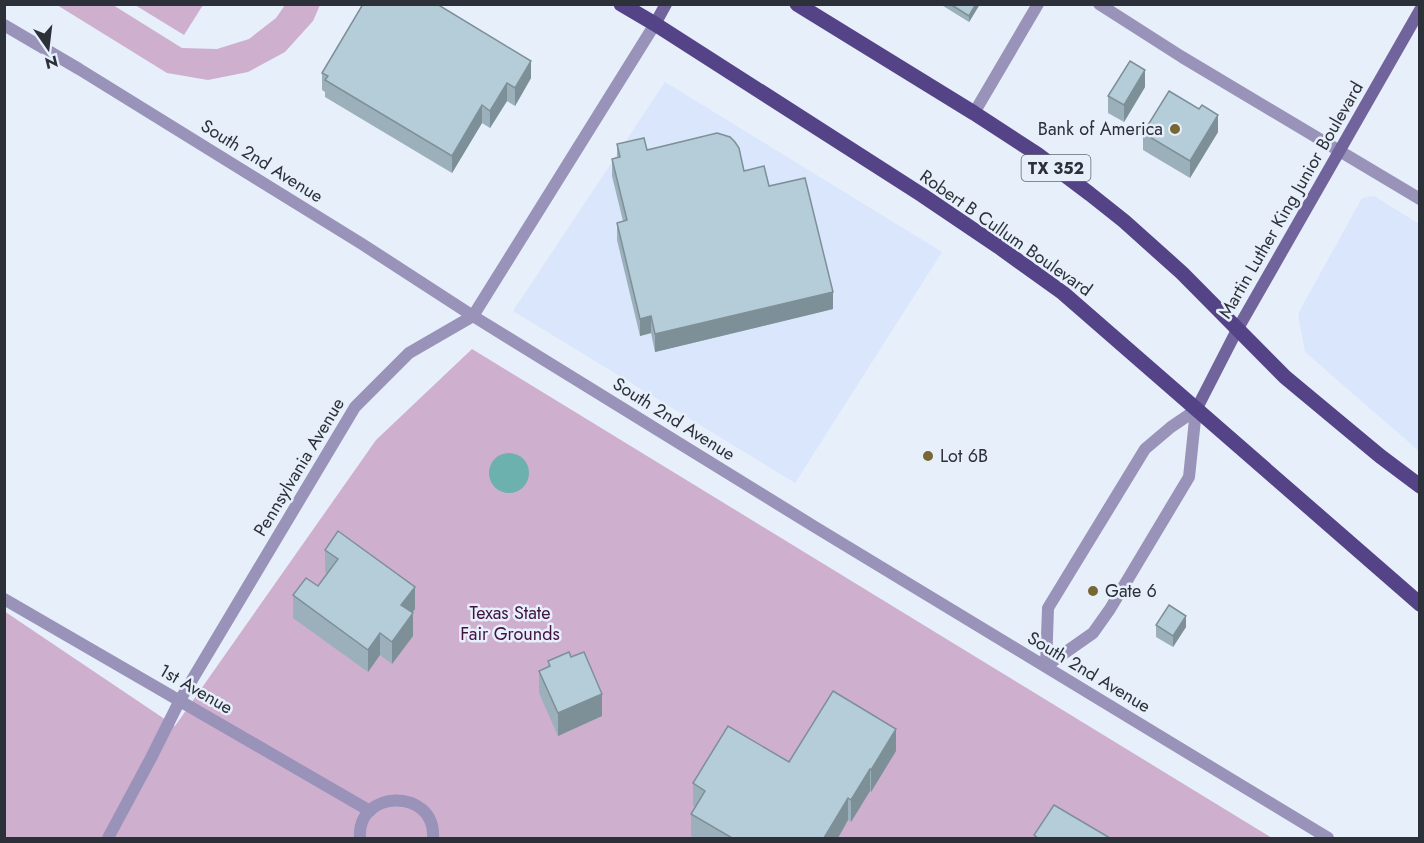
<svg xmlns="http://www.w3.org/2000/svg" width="1424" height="843" font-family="Jost,sans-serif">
  <rect width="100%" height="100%" fill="#e7effb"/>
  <g fill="#d9e6fc">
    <path d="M 665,82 L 942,252 L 795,483 L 513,311 Z"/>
    <path d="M 1374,196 L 1419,224 L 1419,451 L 1305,352 L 1298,314 L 1362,198 Z"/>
  </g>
  <g fill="#cfafce">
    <path d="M 57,5 L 113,5 L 182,48 L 217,49 L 249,39 L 276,18 L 285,5 L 320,5 L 313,21 L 285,52 L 248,72 L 208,80 L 167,73 Z"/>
    <path d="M 135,5 L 203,4 L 203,5 L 184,35 Z"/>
    <path d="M 472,349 L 1272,838 L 5,838 L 4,611 L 175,726 L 376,440 Z"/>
  </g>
  <circle fill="#6cb1ae" cx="509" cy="473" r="20"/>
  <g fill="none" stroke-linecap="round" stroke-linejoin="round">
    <g stroke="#9992b9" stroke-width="12">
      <path d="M 1099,4 L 1182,57 L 1420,199"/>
      <path d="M 4,25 L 79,69 L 362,244 L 473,316 L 815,527 L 1328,838"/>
      <path d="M 974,113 L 1038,4"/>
      <path d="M 4,599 L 370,811"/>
      <path d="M 1046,666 L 1048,608 L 1145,449 L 1171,427 L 1196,410"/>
      <path d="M 1046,666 L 1093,633 L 1110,609 L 1189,477 L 1196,410"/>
      <path d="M 108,838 L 151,758 L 180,700 L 355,407 L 409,353 L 473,316 L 655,24"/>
      <path d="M 360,838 C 356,789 436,787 433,838"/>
    </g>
    <g stroke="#71649d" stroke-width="12">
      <path d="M 655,24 L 666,4"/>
      <path d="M 1196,410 L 1237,330 L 1420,10"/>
    </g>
    <g stroke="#554388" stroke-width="15">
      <path d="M 621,4 L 655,24 L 922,195 L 999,247 L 1063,293 L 1420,604"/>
      <path d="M 797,4 L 974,113 L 1037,154 L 1090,194 L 1124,221 L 1182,273 L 1285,377 L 1380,456 L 1420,486"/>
    </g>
  </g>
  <g fill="#9bb0ba">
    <path d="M 940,4 L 980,4 L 969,22 Z"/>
    <path d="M 322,73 L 531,78 L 515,106 L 507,101 L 490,128 L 482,123 L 452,173 L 325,97 L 325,92 L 322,90 Z"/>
    <path d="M 1145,87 L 1124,122 L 1108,113 L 1108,96 Z"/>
    <path d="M 1218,132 L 1190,178 L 1143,150 L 1143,133 Z"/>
    <path d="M 617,144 L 744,171 L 769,186 L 833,309 L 655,352 L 651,333 L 640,336 L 617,240 L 617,223 L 623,221 L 612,176 L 612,159 L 617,157 Z"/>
    <path d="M 325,550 L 415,609 L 412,613 L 413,636 L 392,664 L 380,655 L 368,672 L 293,618 L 293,595 L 318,586 L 327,573 L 325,572 Z"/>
    <path d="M 1156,625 L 1186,627 L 1173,647 L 1156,637 Z"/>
    <path d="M 548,661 L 602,716 L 558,736 L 539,693 L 539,671 L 548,667 Z"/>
    <path d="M 896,751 L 871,792 L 870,791 L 851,822 L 848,820 L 838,838 L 694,838 L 691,836 L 691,814 L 695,807 L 693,805 L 693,783 L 789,762 Z"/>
  </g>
  <g fill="#7e9097">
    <path d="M 976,4 L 980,4 L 969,22 L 969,16 Z"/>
    <path d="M 531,61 L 531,78 L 515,106 L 515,88 Z"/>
    <path d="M 1145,70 L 1145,87 L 1124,122 L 1124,105 Z"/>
    <path d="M 507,83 L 507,101 L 490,128 L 490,111 Z"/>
    <path d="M 482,105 L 482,123 L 452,173 L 452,156 Z"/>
    <path d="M 1218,115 L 1218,132 L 1190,178 L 1190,161 Z"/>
    <path d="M 833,292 L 833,309 L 655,352 L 655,334 Z"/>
    <path d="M 651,316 L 651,333 L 640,336 L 640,319 Z"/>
    <path d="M 415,587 L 415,609 L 401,627 L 401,605 Z"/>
    <path d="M 413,613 L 413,636 L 392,664 L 392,642 Z"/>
    <path d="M 1186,616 L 1186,627 L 1173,647 L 1173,636 Z"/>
    <path d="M 380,633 L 380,655 L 368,672 L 368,650 Z"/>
    <path d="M 602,694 L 602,716 L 558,736 L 558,713 Z"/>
    <path d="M 896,729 L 896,751 L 871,792 L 871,770 Z"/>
    <path d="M 870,769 L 870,791 L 851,822 L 851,800 Z"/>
    <path d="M 848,798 L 848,820 L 838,838 L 824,838 Z"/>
  </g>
  <g fill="#b4cdd8" stroke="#7e9097" stroke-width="1.5">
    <path d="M 363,4 L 437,4 L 531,61 L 515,88 L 507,83 L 490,111 L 482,105 L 452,156 L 325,80 L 328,76 L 322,73 Z"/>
    <path d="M 950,4 L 976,4 L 969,16 Z"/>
    <path d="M 1130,61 L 1145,70 L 1124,105 L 1108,96 Z"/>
    <path d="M 1169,91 L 1199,109 L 1202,105 L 1218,115 L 1190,161 L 1143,133 Z"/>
    <path d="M 717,133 L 730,137 L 735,142 L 739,148 L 744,171 L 764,166 L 769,186 L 805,178 L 833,292 L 655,334 L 651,316 L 640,319 L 617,223 L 627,220 L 612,159 L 620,157 L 617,144 L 644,138 L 647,150 Z"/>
    <path d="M 338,531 L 415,587 L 401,605 L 413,613 L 392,642 L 380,633 L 368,650 L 293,595 L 306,578 L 318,586 L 338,559 L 325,550 Z"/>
    <path d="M 1169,605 L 1186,616 L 1173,636 L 1156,625 Z"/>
    <path d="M 569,652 L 571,657 L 584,652 L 602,694 L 558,713 L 539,671 L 550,666 L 548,661 Z"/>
    <path d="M 833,691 L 896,729 L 871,770 L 870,769 L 851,800 L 848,798 L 824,838 L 732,838 L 691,814 L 705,791 L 693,783 L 728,726 L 789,762 Z"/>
    <path d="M 1054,805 L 1110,838 L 1038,838 L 1034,835 Z"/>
  </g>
  <g fill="#786735" stroke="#e7effb" stroke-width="2">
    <circle cx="1175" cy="129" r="6"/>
    <circle cx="928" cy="456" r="6"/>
    <circle cx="1093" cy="591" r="6"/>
  </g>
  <g text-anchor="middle" stroke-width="5" stroke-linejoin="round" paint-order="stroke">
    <rect fill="#e7effb" stroke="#646a73" stroke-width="1.5" x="1021.5" y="155" width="69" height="26" rx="4.5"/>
    <g font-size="16" font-weight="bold" fill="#2c3139">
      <text x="1056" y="174">TX 352</text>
    </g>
    <g font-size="18" fill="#2c3139" stroke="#e7effb" text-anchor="start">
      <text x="1163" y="135" text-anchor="end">Bank of America</text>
      <text x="940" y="462">Lot 6B</text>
      <text x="1105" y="597">Gate 6</text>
    </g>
    <g font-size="18" fill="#2c3139" stroke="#e7effb">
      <text transform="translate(262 161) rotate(32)" y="6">South 2nd Avenue</text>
      <text transform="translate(1291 200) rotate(-60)" y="6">Martin Luther King Junior Boulevard</text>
      <text transform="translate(1006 233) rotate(35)" y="6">Robert B Cullum Boulevard</text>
      <text transform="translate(674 419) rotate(32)" y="6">South 2nd Avenue</text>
      <text transform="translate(299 467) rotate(-59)" y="6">Pennsylvania Avenue</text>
      <text transform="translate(1089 672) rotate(31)" y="6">South 2nd Avenue</text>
      <text transform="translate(196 689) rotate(30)" y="6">1st Avenue</text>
    </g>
    <g font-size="18" fill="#421243" stroke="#e7effb">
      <text x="510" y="619">Texas State<tspan x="510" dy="21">Fair Grounds</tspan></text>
    </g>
  </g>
  <rect width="1424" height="843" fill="none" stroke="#2c3139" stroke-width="12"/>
  <g transform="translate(48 48) rotate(166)" stroke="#e7effb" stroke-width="4.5" paint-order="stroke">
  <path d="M0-4.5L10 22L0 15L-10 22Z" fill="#2c3139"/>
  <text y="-9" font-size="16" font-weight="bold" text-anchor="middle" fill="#2c3139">N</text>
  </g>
</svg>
